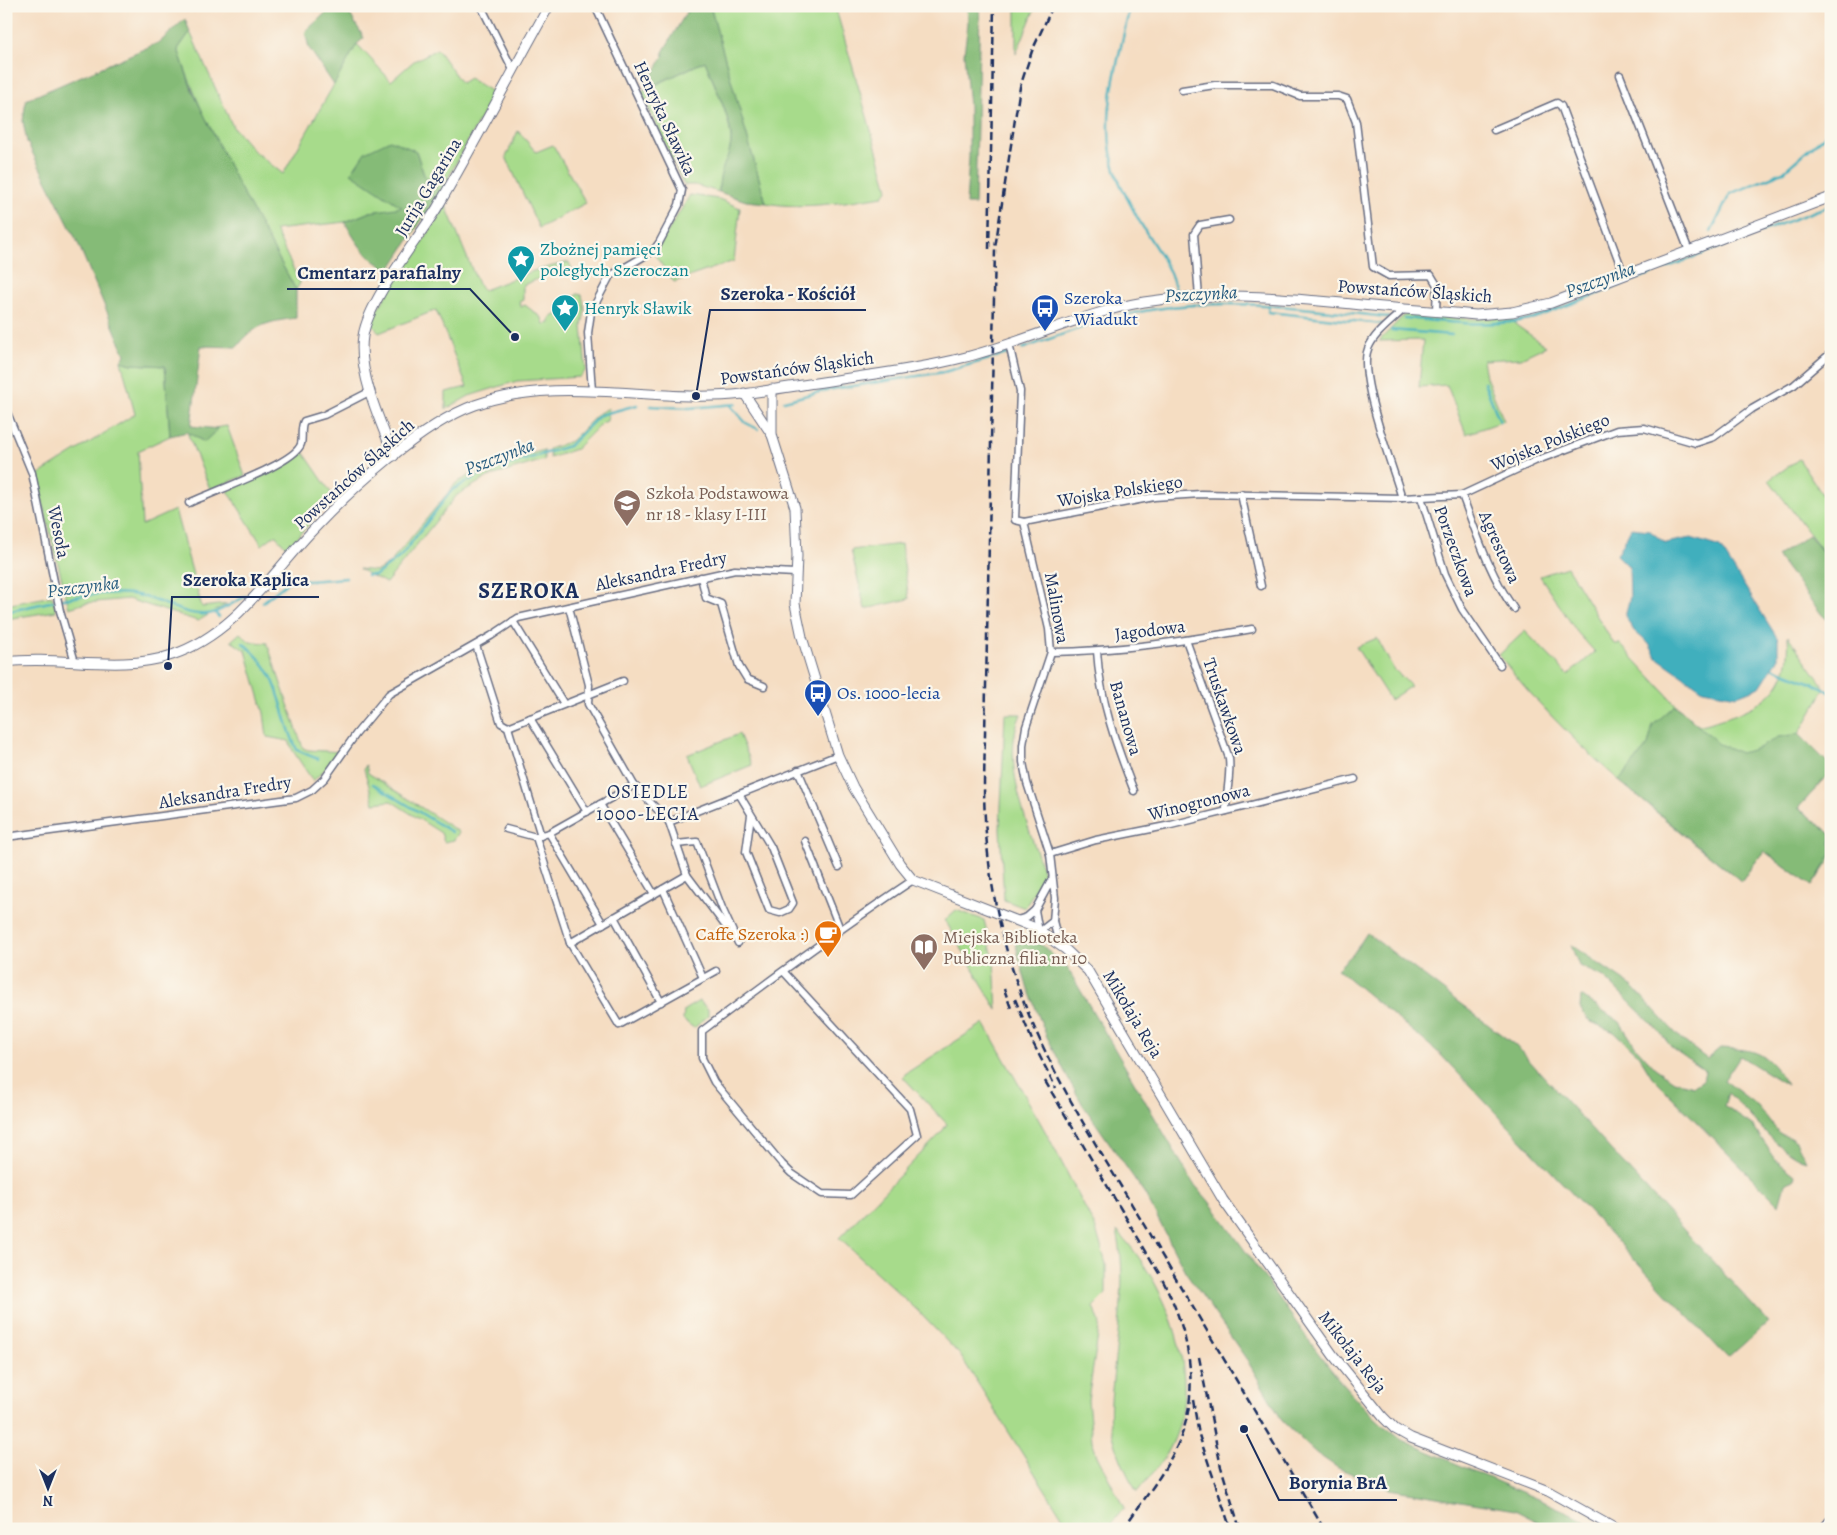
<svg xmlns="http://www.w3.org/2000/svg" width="1837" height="1535" font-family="Alegreya,serif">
  <rect width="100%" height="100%" fill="#fbf7ec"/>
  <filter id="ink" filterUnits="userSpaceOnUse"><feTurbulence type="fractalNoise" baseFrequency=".02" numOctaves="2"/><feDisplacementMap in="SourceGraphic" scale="10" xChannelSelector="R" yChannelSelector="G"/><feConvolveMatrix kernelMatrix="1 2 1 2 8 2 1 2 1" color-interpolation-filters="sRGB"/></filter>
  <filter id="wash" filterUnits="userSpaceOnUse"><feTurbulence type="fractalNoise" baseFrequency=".0096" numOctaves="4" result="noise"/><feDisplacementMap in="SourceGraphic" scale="20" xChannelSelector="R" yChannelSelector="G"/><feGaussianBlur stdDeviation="1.12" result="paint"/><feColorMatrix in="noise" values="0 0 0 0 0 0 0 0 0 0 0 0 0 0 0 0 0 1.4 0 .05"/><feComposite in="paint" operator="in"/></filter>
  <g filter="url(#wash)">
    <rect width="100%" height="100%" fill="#f5ddc2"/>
    <g fill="#a7db8b" stroke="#618574">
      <path d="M 710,6 L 835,6 L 888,189 L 883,196 C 845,202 805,210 766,203 Z"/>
      <path d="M 1016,6 L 1036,6 L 1016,54 Z"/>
      <path d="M 190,32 L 233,127 L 253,150 L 283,174 L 357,44 L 391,81 L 414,61 L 437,49 L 461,83 L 469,78 L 494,93 L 441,191 L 424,175 L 416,151 L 402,208 L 370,212 L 345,222 L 275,230 L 300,283 L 296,290 C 253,211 206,133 178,49 Z"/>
      <path d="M 705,61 C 713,83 732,120 731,143 C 729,160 718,174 719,192 L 695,185 L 684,185 L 641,92 Z"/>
      <path d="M 518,131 L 536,152 L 553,145 L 586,203 L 539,228 L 506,157 Z"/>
      <path d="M 690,195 L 719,199 L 740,208 L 734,261 L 674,282 L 654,254 Z"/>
      <path d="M 446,206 L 478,284 L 484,290 L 533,271 L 569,262 L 574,274 L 558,271 L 523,285 L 523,300 L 519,302 L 521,307 L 525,305 L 542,318 L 544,325 L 550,323 L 550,318 L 564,311 L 577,294 L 582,295 L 585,310 L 582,326 L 586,370 L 580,377 L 517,381 L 469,396 L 446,409 L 446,392 L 467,387 L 436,310 L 379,333 L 372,324 L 377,310 Z"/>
      <path d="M 1405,314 L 1474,319 L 1512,317 L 1516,325 L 1546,346 L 1521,358 L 1483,360 L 1486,377 L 1504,421 L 1466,434 L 1447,385 L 1419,387 L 1423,340 L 1379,341 Z"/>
      <path d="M 121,361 L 132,364 L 165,366 L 170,436 L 138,451 L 142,525 L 175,510 L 202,607 L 227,604 L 198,621 L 128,599 L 86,603 L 69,608 L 36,476 L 135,414 Z"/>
      <path d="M 609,408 L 607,421 L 602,423 L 576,449 L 550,458 L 549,449 L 571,441 L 599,413 Z"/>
      <path d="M 227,426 L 245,476 L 210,489 L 187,432 L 204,442 L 217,429 L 214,428 Z"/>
      <path d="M 544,450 L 544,460 L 488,477 L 457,495 L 386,583 L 359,569 L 377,571 L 390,563 L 456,483 L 484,468 Z"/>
      <path d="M 304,453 L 334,497 L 287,548 L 275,535 L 262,545 L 228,491 Z"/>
      <path d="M 1799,459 L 1831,508 L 1831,562 L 1769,480 Z"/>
      <path d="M 901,544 L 909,599 L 865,609 L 851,550 Z"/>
      <path d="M 1567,567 L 1614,644 L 1620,644 L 1695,725 C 1705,726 1716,720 1725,718 C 1768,704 1792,685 1788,636 L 1825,688 L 1799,734 L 1827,763 L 1831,772 L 1798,808 L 1831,834 L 1831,858 L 1812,886 L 1764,851 L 1741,881 C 1657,813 1565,742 1499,655 L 1525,631 L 1568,675 L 1595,652 L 1577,632 L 1540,576 Z"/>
      <path d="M 52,596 L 56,611 L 6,619 L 6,605 Z"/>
      <path d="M 240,633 L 250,642 L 267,643 L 303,748 L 308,750 L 342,752 L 313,781 L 293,751 L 289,741 L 267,737 L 264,713 L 246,651 L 231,641 Z"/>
      <path d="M 1377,638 L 1393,668 L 1411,686 L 1390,700 L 1356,647 Z"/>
      <path d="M 1005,714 L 1021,714 C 999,763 1029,825 1044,874 L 1025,908 L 1004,900 L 1000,829 Z"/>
      <path d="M 739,734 L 752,765 L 700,786 L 687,755 Z"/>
      <path d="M 366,765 L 368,773 L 459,832 L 454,840 L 444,842 L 441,833 L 391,801 L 374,803 L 364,769 Z"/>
      <path d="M 956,910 L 984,920 L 994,961 L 997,1010 L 945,920 Z"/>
      <path d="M 699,1001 L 708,1009 L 708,1016 L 694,1028 L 683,1020 L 684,1010 Z"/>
      <path d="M 984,1023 L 1049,1138 L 1096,1229 L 1106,1264 L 1106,1294 L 1093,1307 L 1100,1322 L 1088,1400 L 1092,1441 L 1097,1456 L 1124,1508 L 1107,1529 L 1070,1529 L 960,1355 L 917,1310 L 839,1238 L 941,1133 L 947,1124 L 903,1077 L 905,1074 Z"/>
      <path d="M 1117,1231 C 1167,1283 1207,1381 1169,1450 C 1161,1465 1147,1479 1137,1492 C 1125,1472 1115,1449 1111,1425 C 1109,1406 1113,1386 1114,1368 C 1119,1322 1127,1276 1117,1231 Z"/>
    </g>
    <g fill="#85bb77" stroke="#50756a">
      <path d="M 330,6 L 345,6 L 364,38 L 357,44 L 334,85 L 309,48 L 305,32 L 331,8 Z"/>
      <path d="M 690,6 L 710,6 L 766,203 L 746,201 L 719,192 C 718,169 729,160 731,143 C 733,121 713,82 705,61 L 644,90 L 664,55 L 663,52 Z"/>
      <path d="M 967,6 L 980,6 L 975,204 L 966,204 L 969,158 L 969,106 L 964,54 L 968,23 Z"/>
      <path d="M 185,19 L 190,32 L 178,49 L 192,90 L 239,186 L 296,290 L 296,318 C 268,322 255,324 237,347 L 201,346 L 191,426 L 218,429 L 204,442 L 187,432 L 170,436 L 165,366 L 132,364 L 121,361 L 125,355 L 122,347 L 77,241 L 27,142 L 23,121 L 26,100 L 160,42 Z"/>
      <path d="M 390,140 L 416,151 L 424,175 L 441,191 L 390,269 C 368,262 355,241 345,222 L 370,212 L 402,207 L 351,173 L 365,152 Z"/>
      <path d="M 1809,535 L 1831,562 L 1831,623 L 1822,615 L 1777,556 Z"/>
      <path d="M 1675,705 L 1719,744 L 1741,753 L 1761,747 L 1778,737 L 1799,734 L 1831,766 L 1831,772 L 1798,808 L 1831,834 L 1831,854 L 1812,886 L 1764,851 L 1741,881 L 1619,781 L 1648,745 L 1653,725 Z"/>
      <path d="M 1012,931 L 1042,945 L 1068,969 L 1193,1183 L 1208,1200 C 1234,1235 1259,1270 1284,1305 C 1318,1354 1353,1404 1402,1440 L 1572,1514 L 1598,1529 L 1552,1529 L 1515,1510 L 1389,1489 L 1338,1468 L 1316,1453 L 1283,1422 L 1247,1360 L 1185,1271 L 1145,1194 L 1083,1105 L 1070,1082 L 1046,1035 L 1026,983 Z"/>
      <path d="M 1367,933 L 1515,1045 L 1768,1322 L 1728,1358 L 1439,1053 L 1337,969 L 1353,954 Z"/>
      <path d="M 1571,945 L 1633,987 L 1681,1039 L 1707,1059 L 1720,1048 C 1758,1050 1766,1051 1787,1085 L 1740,1056 L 1724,1080 L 1758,1106 L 1779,1133 L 1796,1141 L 1806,1161 C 1781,1155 1748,1112 1728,1093 L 1724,1106 L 1752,1125 L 1777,1161 L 1795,1175 L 1794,1180 L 1785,1184 L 1779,1205 L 1652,1077 L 1638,1054 L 1614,1032 L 1589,1021 L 1580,1008 L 1581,996 L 1620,1022 L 1636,1047 L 1655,1068 L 1674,1081 L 1694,1086 L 1703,1080 L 1705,1071 L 1672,1048 L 1659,1031 L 1604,977 L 1579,966 Z"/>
    </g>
    <path fill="#40afbd" stroke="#2e6f8e" d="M 1631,528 L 1649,530 L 1665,543 L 1691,538 L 1720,547 L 1778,639 L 1778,659 L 1760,687 L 1737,696 L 1703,690 L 1656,657 L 1649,644 L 1634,631 L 1625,616 L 1630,597 L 1629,567 L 1617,555 Z"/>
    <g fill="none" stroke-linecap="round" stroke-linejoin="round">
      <g stroke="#40afbd" stroke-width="2.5">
        <path d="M 1130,6 C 1119,61 1097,120 1117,176 C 1121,188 1129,201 1135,213 C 1148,239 1170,263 1176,291"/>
        <path d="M 1711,232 L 1730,194 L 1783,172 L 1831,130"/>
        <path d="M 1269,305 L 1268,312 L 1382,324"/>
        <path d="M 1405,318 C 1448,322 1491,328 1534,318 L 1831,205"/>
        <path d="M 1391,330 L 1452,335"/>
        <path d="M 1022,349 C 1066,333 1110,316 1156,309 C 1233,297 1312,309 1388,317"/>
        <path d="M 1484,382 L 1500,422"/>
        <path d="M 784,401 L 827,390 L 944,372 L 1007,354"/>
        <path d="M 730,405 L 746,423 L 758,429"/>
        <path d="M 650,406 L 690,408 L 736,404"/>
        <path d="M 367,575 L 376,575 L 401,556 L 452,490 L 485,472 L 569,446 L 600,415 L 637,405"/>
        <path d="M 263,602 L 292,579 L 308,581 L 346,578"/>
        <path d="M 6,612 C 46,603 90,590 131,594 C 158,596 189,622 216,612 C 226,608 236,601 246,596"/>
        <path d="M 215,613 L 219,617"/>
        <path d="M 243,643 C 284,676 277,707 297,750 L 318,759"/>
        <path d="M 1774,668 L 1822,687 L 1831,693"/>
        <path d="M 373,784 L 452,832"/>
      </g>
    </g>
  </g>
  <g filter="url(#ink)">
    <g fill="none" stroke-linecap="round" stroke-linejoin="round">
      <g stroke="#676c81" stroke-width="9">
        <g id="minor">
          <path d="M 481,6 L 513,70"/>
          <path d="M 1620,75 L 1689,251"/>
          <path d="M 1182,90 L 1215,85 L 1273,85 L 1300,96 L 1338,96 L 1347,99 L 1356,122 L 1373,267 L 1389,276 L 1431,275 L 1437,285 L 1436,311"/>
          <path d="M 1494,130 L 1557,103 L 1561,106 L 1624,275"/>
          <path d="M 1199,297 L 1194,234 L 1200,225 L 1229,220"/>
          <path d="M 1009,344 L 1020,391 L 1015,520 L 1024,522 L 1049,629 L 1051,652 L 1026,727 L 1023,745 L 1023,762 L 1027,783 L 1050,854 L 1055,898 L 1053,921 L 1039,932 L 1035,910 L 1052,879"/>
          <path d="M 592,391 L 588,333 L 591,312 L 610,276 L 653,251 L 659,243 L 679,205 L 682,190 L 595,6"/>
          <path d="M 6,410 L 32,473 L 60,611 L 75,662"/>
          <path d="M 1241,494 L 1261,586"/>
          <path d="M 1462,495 C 1477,535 1490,575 1514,609"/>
          <path d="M 1421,497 L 1445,574 L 1462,609 L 1500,665"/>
          <path d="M 1402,498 C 1393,467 1357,375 1368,349 C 1374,333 1392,321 1404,309"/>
          <path d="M 189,503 C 209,493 295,464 301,444 C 303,437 300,429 304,421 L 324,415 L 371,391"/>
          <path d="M 1024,522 L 1154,497 L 1201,494 L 1402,498 L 1462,495 L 1535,461 L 1617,430 L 1644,428 L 1696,443 L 1714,437 L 1752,409 L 1794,385 L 1831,353"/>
          <path d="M 701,577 L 706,598 L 721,604 L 739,666 L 747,679 L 764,686"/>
          <path d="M 569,607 L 589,685 L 588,704 L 634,785"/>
          <path d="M 513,621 L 564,704"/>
          <path d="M 1186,640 L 1229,758 C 1231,776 1226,793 1226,811"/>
          <path d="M 476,645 L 501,723 L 508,727 L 541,836"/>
          <path d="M 1097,651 C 1100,701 1116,745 1134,791"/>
          <path d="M 1051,652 C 1119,651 1185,641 1252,629"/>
          <path d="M 530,718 L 587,812"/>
          <path d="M 508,727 L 623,681"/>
          <path d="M 798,770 L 839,867"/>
          <path d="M 739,794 L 771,847 L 793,903 L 789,909 L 780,913 L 769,910 L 746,852 L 751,815"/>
          <path d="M 600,804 L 654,894"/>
          <path d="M 506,829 L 536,837 L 549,833 L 634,785 L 669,822 L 838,755"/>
          <path d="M 549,833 L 603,924"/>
          <path d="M 6,837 L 296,798 L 312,790 L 325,778 L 356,734 L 389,694 L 491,636 L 518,618 L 735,570 L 795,573"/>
          <path d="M 536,837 L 570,943 L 687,875 L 669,822"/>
          <path d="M 805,841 L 840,929"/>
          <path d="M 676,844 L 697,842 L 722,908 L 738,943"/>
          <path d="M 1050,854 L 1096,840 L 1171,825 L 1355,779"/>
          <path d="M 687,875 L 730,932"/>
          <path d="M 663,889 L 703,978"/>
          <path d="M 614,917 L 661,1002"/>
          <path d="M 1017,920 L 1027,917 L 1035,910"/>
          <path d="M 1053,921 L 1057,936 L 1063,946"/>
          <path d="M 570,943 L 619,1025 L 716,971"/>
          <path d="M 783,971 L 910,1109 L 917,1135 L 851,1195 L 822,1194 L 791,1173 L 782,1164 L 714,1082 L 702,1058 L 702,1031 C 771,979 841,928 913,880"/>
          <path d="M 1822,1529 L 1831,1518"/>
        </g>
      </g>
      <g stroke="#676c81" stroke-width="11">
        <g id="tertiary">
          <path d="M 772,389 L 772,435"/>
          <path d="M 744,393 L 772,435 L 795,508 L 797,556 L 795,604 L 802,637 L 838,755 L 853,787 L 900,864 L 913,880 L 1033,927 L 1065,949 L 1088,971 L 1223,1200 L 1333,1355 L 1383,1417 L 1395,1429 L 1411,1438 L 1548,1491 L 1616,1529"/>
          <path d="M 394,456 C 381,424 357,371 363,336 C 369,299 416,242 437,208 C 476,142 511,73 549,6"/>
          <path d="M 6,662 C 61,655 119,673 172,655 C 235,634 269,576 313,530 C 351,489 422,424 475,405 C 561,374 654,404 743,394 C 772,390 800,385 829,381 C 874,374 919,369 962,358 C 1024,343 1081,313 1144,302 C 1210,291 1276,297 1342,303 C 1387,308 1431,311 1476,315 L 1512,312 L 1551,303 L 1831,197"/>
        </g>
      </g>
      <use href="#minor" stroke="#fff" stroke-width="6"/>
      <use href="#tertiary" stroke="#fff" stroke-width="9"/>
      <g stroke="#1b2f5e" stroke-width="2.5" stroke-dasharray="8 4" stroke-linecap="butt">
        <path d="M 1053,6 L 1032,51 L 1020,87 L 995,248 L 984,783 C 984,871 1002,958 1039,1038 C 1072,1111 1118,1179 1158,1249 C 1214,1342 1269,1435 1324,1529"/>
        <path d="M 989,249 L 994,6"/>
        <path d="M 1004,989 L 1012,1011"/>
        <path d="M 1015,999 L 1034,1045 L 1056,1088"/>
        <path d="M 1045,1081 L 1160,1275"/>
        <path d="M 1199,1357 L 1221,1467 L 1240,1529"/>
        <path d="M 1193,1400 L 1199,1435 L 1230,1527"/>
        <path d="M 1123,1529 C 1141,1503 1162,1477 1176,1448 C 1203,1393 1189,1330 1162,1279"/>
      </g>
    </g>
  </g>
  <defs>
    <g id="sight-pin" transform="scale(1.4375)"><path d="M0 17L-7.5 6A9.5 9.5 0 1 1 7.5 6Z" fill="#0f9aa8" stroke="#fbf7ec"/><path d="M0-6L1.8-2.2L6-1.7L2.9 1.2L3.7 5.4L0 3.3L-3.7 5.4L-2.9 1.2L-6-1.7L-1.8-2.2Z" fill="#fff"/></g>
    <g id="bus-pin" transform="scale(1.4375)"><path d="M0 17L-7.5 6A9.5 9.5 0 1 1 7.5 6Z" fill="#1a4fb4" stroke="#fbf7ec"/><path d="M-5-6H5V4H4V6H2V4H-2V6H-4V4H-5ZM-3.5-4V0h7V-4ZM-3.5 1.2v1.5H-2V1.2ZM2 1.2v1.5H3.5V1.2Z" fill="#fff"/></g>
    <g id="school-pin" transform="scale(1.4375)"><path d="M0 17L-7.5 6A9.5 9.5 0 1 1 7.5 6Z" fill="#8d6e63" stroke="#fbf7ec"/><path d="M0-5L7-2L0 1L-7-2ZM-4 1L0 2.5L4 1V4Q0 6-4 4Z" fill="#fff"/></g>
    <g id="cafe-pin" transform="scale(1.4375)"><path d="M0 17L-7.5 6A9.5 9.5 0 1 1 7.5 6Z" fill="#e8710a" stroke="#fbf7ec"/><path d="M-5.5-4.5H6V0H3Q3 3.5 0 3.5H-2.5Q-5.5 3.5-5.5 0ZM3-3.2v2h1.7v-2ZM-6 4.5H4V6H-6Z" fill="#fff"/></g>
    <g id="library-pin" transform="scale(1.4375)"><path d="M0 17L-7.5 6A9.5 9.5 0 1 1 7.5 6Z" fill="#8d6e63" stroke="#fbf7ec"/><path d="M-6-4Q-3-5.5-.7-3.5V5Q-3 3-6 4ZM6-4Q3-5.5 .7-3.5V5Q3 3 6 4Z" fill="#fff"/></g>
  </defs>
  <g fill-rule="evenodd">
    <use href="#sight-pin" x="521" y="259"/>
    <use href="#sight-pin" x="565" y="308"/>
    <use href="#bus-pin" x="1045" y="308"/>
    <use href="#school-pin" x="627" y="503"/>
    <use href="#bus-pin" x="818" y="693"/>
    <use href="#cafe-pin" x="828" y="934"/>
    <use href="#library-pin" x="924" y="947"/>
  </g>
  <g text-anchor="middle" stroke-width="4.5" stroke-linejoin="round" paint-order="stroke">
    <g font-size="18" fill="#1b2f5e" stroke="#fbf7ec">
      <text transform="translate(665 118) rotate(65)" y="6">Henryka Sławika</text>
      <text transform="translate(428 187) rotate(-59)" y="6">Jurija Gagarina</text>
      <text transform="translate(1415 291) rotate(4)" y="6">Powstańców Śląskich</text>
      <text transform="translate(797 368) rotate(-8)" y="6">Powstańców Śląskich</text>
      <text transform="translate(1550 442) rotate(-22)" y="6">Wojska Polskiego</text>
      <text transform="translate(354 474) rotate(-42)" y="6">Powstańców Śląskich</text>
      <text transform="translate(1120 491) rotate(-9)" y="6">Wojska Polskiego</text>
      <text transform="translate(59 532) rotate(79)" y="6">Wesoła</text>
      <text transform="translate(1500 547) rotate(66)" y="6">Agrestowa</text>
      <text transform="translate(1456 551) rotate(70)" y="6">Porzeczkowa</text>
      <text transform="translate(661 571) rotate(-12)" y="6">Aleksandra Fredry</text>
      <text transform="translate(1057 608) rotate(80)" y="6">Malinowa</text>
      <text transform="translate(1150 630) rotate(-7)" y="6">Jagodowa</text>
      <text transform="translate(1225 706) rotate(71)" y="6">Truskawkowa</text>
      <text transform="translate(1126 718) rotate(74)" y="6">Bananowa</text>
      <text transform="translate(225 792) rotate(-9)" y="6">Aleksandra Fredry</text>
      <text transform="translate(1199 802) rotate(-14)" y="6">Winogronowa</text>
      <text transform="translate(1133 1014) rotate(59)" y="6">Mikołaja Reja</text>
      <text transform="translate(1353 1352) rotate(52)" y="6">Mikołaja Reja</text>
    </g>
    <g font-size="18" fill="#0d838f" stroke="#fbf7ec" text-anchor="start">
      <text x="540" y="255">Zbożnej pamięci<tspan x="540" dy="21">poległych Szeroczan</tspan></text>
      <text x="584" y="314">Henryk Sławik</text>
    </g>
    <g font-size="18" fill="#164399" stroke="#fbf7ec" text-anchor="start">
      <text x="1064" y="304">Szeroka<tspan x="1064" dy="21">- Wiadukt</tspan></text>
      <text x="837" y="699">Os. 1000-lecia</text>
    </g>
    <g font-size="18" fill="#785e54" stroke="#fbf7ec" text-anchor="start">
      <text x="646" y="499">Szkoła Podstawowa<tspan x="646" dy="21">nr 18 - klasy I-III</tspan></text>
      <text x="943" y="943">Miejska Biblioteka<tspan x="943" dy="21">Publiczna filia nr 10</tspan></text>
    </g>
    <g font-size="18" fill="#c56008" stroke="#fbf7ec" text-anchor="end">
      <text x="809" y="940">Caffe Szeroka :)</text>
    </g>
    <g font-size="19" font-style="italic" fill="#285c7f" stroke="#fbf7ec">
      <text transform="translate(1600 279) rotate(-20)" y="7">Pszczynka</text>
      <text transform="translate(1201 293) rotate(-3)" y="7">Pszczynka</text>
      <text transform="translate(499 456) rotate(-21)" y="7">Pszczynka</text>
      <text transform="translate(83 586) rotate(-7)" y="7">Pszczynka</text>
    </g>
    <g font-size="19" letter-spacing="1" fill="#1b2f5e" stroke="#fbf7ec">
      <text x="648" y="798">OSIEDLE<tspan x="648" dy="22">1000-LECIA</tspan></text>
    </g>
    <g font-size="22" font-weight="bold" letter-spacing="1" fill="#1b2f5e" stroke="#fbf7ec">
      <text x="529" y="598">SZEROKA</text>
    </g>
  </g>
  <path fill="none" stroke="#1b2f5e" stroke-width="2" d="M515 337L470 289H287M696 396L710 310H866M168 666L172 597H319M1244 1429L1279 1500H1397"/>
  <g fill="#1b2f5e" stroke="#fbf7ec" stroke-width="2">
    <circle cx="515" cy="337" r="5"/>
    <circle cx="696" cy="396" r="5"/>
    <circle cx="168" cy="666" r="5"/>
    <circle cx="1244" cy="1429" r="5"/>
  </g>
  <g font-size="19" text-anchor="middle" font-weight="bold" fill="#1b2f5e" stroke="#fbf7ec" stroke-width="4.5" stroke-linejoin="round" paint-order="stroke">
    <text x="379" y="279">Cmentarz parafialny</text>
    <text x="788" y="300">Szeroka - Kościół</text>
    <text x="246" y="586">Szeroka Kaplica</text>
    <text x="1338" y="1489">Borynia BrA</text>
  </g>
  <rect width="1837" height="1535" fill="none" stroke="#fbf7ec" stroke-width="25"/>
  <g transform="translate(48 1488) rotate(180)" stroke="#fbf7ec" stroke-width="4" paint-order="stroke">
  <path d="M0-4L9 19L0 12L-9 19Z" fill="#1b2f5e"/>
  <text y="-8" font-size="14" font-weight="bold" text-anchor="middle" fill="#1b2f5e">N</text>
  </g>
</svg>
